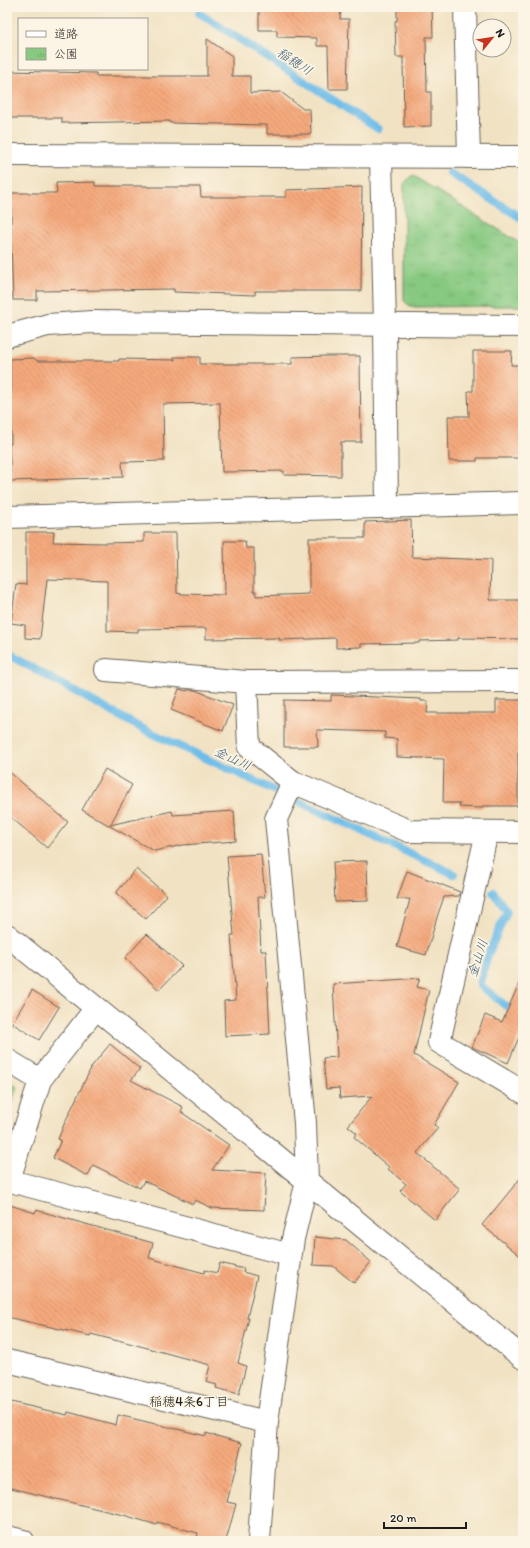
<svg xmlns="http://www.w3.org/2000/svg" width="530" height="1548" font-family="Itim,'Klee One',sans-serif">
  <defs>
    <pattern id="park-tufts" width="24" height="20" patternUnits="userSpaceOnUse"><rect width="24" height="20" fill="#87c981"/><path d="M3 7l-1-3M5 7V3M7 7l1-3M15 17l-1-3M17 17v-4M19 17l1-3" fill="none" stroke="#74ac6f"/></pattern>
    <pattern id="building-back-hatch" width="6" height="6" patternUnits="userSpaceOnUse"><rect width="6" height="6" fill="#f5a97d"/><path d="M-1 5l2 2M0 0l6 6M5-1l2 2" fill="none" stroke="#d1916b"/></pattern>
  </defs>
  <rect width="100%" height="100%" fill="#fcf5e5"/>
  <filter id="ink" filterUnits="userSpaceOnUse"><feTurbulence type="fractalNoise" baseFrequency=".025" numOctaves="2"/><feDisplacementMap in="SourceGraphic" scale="8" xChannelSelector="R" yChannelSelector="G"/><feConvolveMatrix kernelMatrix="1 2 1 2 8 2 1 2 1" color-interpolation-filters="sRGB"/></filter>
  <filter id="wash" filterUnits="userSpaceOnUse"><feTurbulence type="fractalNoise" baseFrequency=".012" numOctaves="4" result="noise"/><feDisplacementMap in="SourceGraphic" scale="16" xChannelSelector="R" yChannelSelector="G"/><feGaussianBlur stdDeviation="0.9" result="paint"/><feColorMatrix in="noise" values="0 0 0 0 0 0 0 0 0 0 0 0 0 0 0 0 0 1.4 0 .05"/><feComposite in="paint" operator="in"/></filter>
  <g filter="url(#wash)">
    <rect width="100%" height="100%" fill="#f1e2c3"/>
    <g fill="url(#park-tufts)" stroke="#52724e">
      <path d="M 412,175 L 523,245 L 523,306 L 411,307 L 404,301 L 404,184 Z"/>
      <path d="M 7,1079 L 17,1087 L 7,1116 Z"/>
    </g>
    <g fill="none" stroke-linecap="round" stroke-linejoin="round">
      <g stroke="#6ebde9" stroke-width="8">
        <path d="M 199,13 L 378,129"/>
        <path d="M 450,173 L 523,219"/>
        <path d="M 7,654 L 143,729 L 454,874"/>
        <path d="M 493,892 L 507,911 L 488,955 L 480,985 L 511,1010 L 523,1015"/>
      </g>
    </g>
    <g id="blocks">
      <g fill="url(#building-back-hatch)">
        <path d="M 259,7 L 341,7 L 340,19 L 349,19 L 347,89 L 329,89 L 328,46 L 317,46 L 317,38 L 277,37 L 277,30 L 259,30 Z"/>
        <path d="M 397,7 L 432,7 L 433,37 L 426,37 L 427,92 L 431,92 L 431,126 L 404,127 L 403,57 L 396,57 L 395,21 L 397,21 Z"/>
        <path d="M 207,39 L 232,56 L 232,76 L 250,76 L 250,93 L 281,92 L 303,109 L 310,109 L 311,134 L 267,134 L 267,125 L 170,123 L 170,121 L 62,123 L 62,118 L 7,118 L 7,71 L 96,73 L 96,76 L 207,76 Z"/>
        <path d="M 95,182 L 95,186 L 147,186 L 147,187 L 200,187 L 201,197 L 286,197 L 286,190 L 362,187 L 361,291 L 255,291 L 255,295 L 174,292 L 174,289 L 37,291 L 37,300 L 13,300 L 11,242 L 11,193 L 57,193 L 56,183 Z"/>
        <path d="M 473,351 L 512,351 L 511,365 L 523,365 L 523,458 L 477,458 L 477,461 L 449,461 L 448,416 L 469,416 L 468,391 L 473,391 Z"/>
        <path d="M 329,356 L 360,356 L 361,442 L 341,442 L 341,476 L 284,475 L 284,471 L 222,472 L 220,403 L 163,404 L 164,461 L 122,462 L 123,477 L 11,481 L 9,444 L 11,444 L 10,359 L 34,358 L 37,361 L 119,361 L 119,359 L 175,360 L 174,357 L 200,357 L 200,364 L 292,364 L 292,357 Z"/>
        <path d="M 411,520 L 412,557 L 491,560 L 490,600 L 523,600 L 523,639 L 458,638 L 458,640 L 419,641 L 419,643 L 361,644 L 361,647 L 336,648 L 336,638 L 279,640 L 279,638 L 206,639 L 206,628 L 138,629 L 138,632 L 107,631 L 107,581 L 47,579 L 40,639 L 25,638 L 25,625 L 11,623 L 16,584 L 26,585 L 26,532 L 54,532 L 53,542 L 105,543 L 144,542 L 144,533 L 176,533 L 177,593 L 183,594 L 225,595 L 224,541 L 245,541 L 246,548 L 254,548 L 254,591 L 256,591 L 256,596 L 309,594 L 309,538 L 365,538 L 365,522 Z"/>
        <path d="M 179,689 L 187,691 L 187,690 L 195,690 L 233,705 L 223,731 L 171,710 Z"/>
        <path d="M 331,695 L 421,699 L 421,701 L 428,701 L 427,713 L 496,713 L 496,700 L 523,700 L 523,753 L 518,753 L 518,806 L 482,806 L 482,808 L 459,807 L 460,803 L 443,803 L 444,759 L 397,757 L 397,739 L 385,738 L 385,732 L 317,730 L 318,747 L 284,747 L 284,700 L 331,701 Z"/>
        <path d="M 105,769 L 132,785 L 110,825 L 172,811 L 173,815 L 234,811 L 236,841 L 183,845 L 154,851 L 82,810 Z"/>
        <path d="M 7,770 L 68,822 L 47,848 L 7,814 Z"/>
        <path d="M 261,854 L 265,897 L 258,897 L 261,951 L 266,951 L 270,1034 L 225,1036 L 224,1001 L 236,1000 L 231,935 L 234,935 L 227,856 Z"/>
        <path d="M 367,861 L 368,901 L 335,902 L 333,862 Z"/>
        <path d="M 136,869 L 167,895 L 146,919 L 116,893 Z"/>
        <path d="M 407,871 L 460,892 L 459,896 L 444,897 L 438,914 L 426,955 L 397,947 L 410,899 L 397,899 Z"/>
        <path d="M 147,934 L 182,966 L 159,990 L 125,958 Z"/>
        <path d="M 523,975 L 523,1028 L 508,1063 L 472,1047 L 485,1015 L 502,1022 Z"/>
        <path d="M 420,978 L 417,987 L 429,990 L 414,1055 L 459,1082 L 434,1125 L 438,1128 L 417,1153 L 460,1189 L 435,1220 L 400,1191 L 406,1184 L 388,1169 L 389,1167 L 354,1137 L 357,1133 L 348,1126 L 372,1096 L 340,1098 L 339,1088 L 326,1089 L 323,1058 L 337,1057 L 333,984 Z"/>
        <path d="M 32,990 L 59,1007 L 39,1040 L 12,1023 Z"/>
        <path d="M 110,1044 L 140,1069 L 131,1080 L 183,1107 L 181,1112 L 229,1145 L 212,1170 L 266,1173 L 264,1210 L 212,1208 L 195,1200 L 193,1204 L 144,1181 L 140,1188 L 93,1165 L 88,1176 L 53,1158 L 61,1140 L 58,1139 L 65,1122 L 92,1066 Z"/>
        <path d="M 523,1175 L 523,1258 L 482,1225 Z"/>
        <path d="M 7,1204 L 35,1213 L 36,1210 L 153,1243 L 149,1258 L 204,1273 L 205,1270 L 217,1273 L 220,1263 L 244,1269 L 243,1272 L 257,1276 L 247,1318 L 249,1318 L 238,1363 L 246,1366 L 239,1394 L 216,1388 L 217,1385 L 206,1382 L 210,1365 L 118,1340 L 118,1341 L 91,1334 L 90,1336 L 7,1317 Z"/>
        <path d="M 315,1237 L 346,1240 L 371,1262 L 354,1283 L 333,1266 L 313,1265 Z"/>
        <path d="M 7,1401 L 67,1415 L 68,1412 L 116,1425 L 118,1415 L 206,1436 L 206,1433 L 242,1443 L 227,1502 L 236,1504 L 226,1541 L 196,1541 L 198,1533 L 157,1522 L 157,1525 L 127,1516 L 7,1487 Z"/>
      </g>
    </g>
  </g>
  <g filter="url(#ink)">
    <use href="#blocks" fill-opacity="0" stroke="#676156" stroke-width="1"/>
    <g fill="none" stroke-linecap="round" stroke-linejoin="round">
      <g stroke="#676156" stroke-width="24">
        <g id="minor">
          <path d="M 465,7 L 469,157"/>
          <path d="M 7,155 L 523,157"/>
          <path d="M 381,157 L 385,325 L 387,507"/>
          <path d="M 7,336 L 48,325 L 92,322 L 523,326"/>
          <path d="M 7,517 L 523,503"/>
          <path d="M 106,670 L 246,682 L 523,681"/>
          <path d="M 246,682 L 249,747 L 293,782 L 409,831 L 523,832"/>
          <path d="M 487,832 L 439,1042 L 523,1092"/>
          <path d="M 7,935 L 523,1358"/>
          <path d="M 7,1060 L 40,1080"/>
          <path d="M 7,1180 L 290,1255"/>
          <path d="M 9,1180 L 40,1080 L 96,1008"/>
          <path d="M 7,1361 L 267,1422"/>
          <path d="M 7,1537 L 23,1541"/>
          <path d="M 259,1541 L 267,1422 L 293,1239 L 307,1181 L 305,1123 L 276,819 L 293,782"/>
        </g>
      </g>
      <use href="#minor" stroke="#fff" stroke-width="22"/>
    </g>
  </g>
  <g text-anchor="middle" stroke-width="3.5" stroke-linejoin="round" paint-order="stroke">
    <g font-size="13" font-style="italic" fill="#3d5c6e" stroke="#fcf5e5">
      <text transform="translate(295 61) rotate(33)" y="5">稲穂川</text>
      <text transform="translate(233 758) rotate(25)" y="5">金山川</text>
      <text transform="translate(477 958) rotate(-72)" y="5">金山川</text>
    </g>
    <g font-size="13" fill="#1c1c1c" stroke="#fcf5e5">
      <text x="189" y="1406">稲穂4条6丁目</text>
    </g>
  </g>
  <rect width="530" height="1548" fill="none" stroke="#fcf5e5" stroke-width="24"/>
  <rect x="18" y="18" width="130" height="52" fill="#fcf5e5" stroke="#a29e95"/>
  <rect x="26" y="31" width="20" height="6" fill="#ffffff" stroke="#a29e95"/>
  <text x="54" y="38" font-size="12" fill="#1c1c1c">道路</text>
  <rect x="26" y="48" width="20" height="12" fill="url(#park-tufts)" stroke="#a29e95"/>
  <text x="54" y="58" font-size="12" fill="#1c1c1c">公園</text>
  <g transform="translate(492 38) rotate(60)"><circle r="19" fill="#fcf5e5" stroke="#a29e95"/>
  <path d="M0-3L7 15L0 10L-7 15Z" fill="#c8321e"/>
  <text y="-6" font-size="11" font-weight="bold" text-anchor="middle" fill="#1c1c1c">N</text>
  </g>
  <path d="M384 1522v6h82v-6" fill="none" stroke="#1c1c1c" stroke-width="2"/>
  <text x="390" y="1522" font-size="12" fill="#1c1c1c" stroke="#fcf5e5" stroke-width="3" paint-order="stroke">20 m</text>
</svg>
